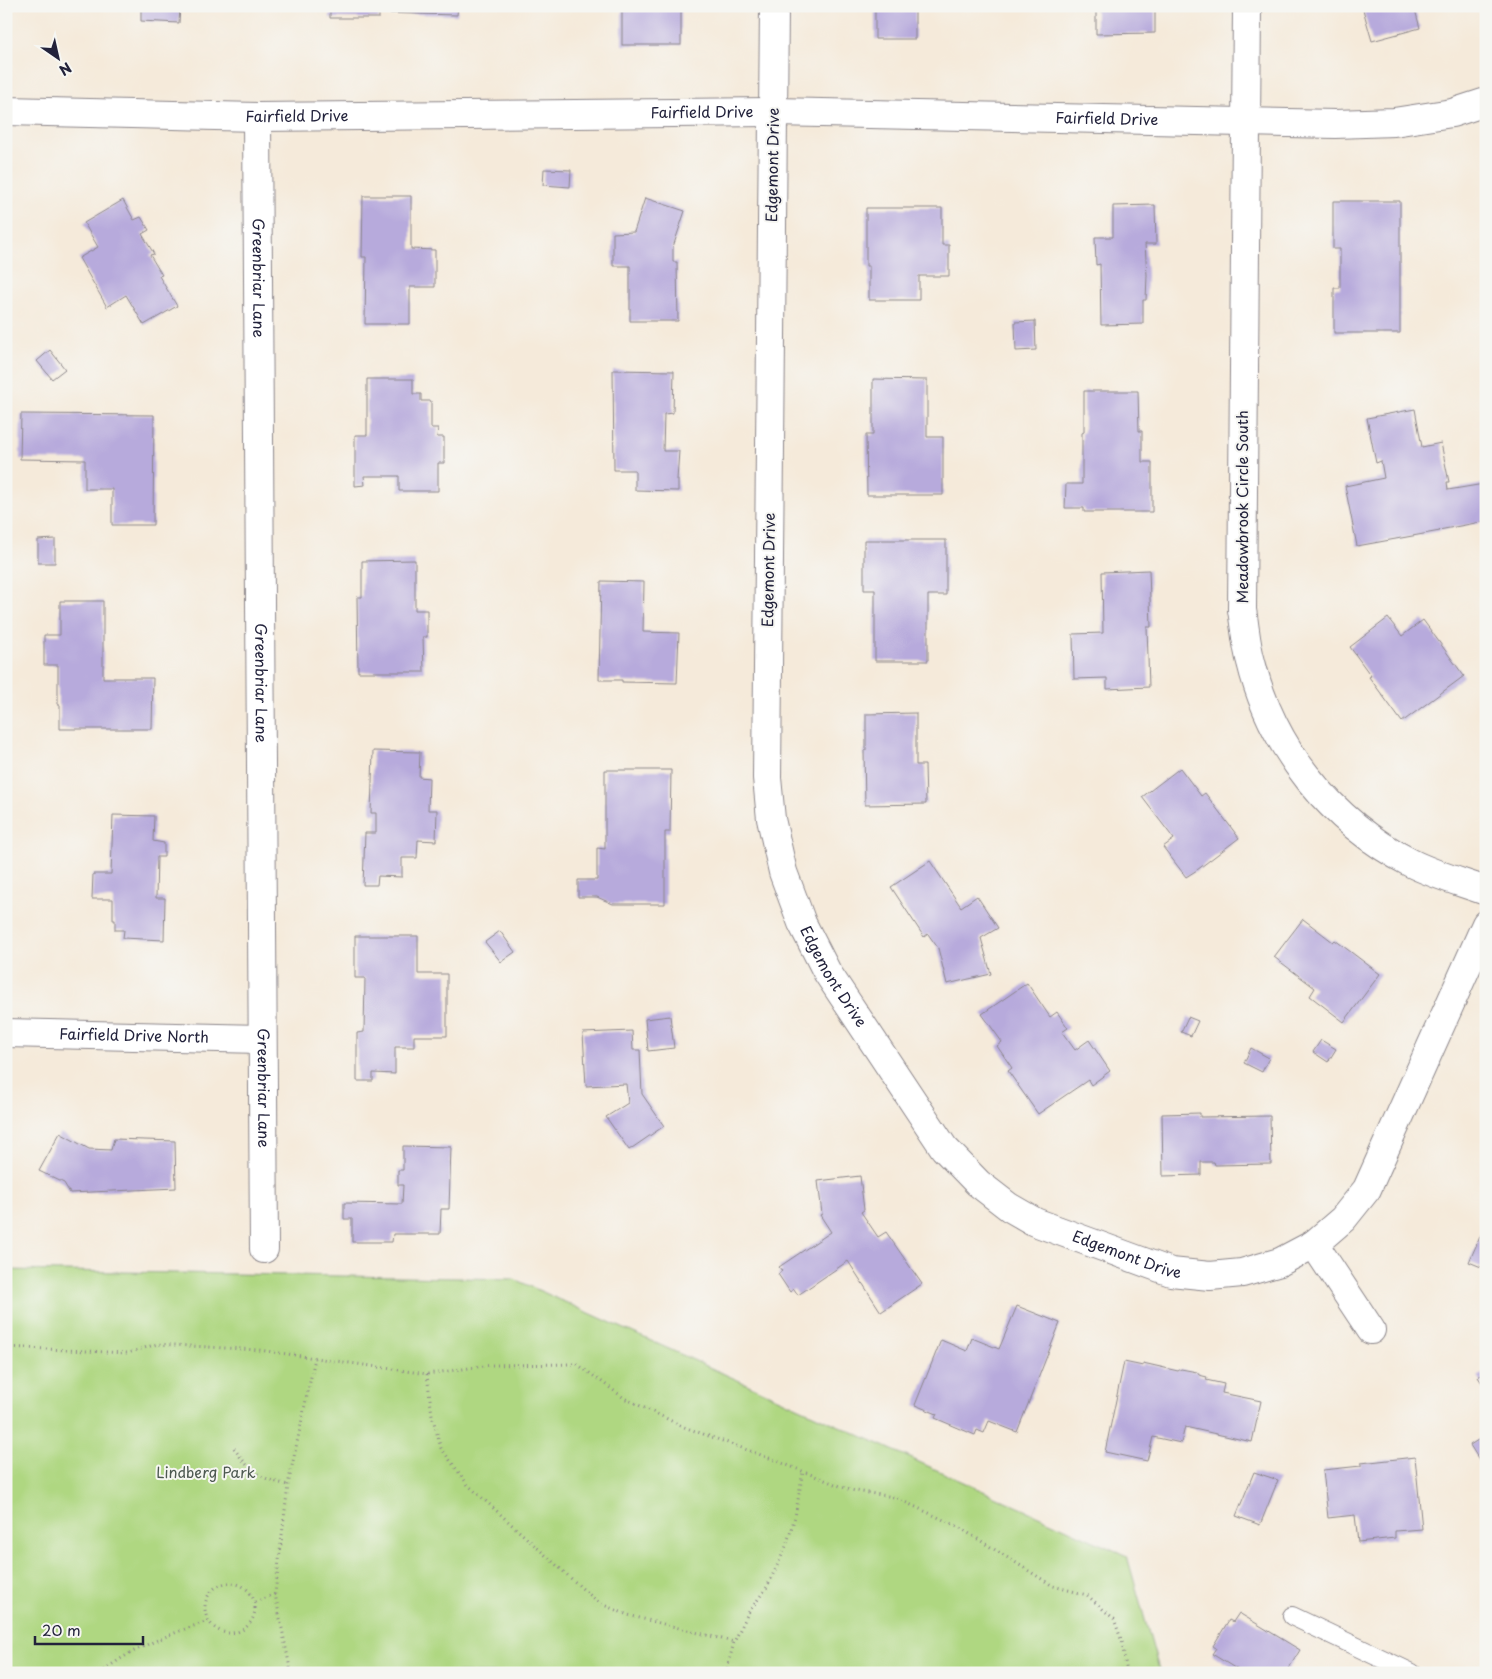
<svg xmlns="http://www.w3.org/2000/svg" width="1492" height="1679" font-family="'Playpen Sans',sans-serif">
  <rect width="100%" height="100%" fill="#f6f6f2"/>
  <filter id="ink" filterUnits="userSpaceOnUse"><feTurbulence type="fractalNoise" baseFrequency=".02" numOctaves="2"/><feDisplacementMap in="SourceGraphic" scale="10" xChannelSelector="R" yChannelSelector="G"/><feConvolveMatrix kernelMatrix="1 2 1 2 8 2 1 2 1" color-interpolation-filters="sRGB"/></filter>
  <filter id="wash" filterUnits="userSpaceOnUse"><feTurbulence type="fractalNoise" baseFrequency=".0096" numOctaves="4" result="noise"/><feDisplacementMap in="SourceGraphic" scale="20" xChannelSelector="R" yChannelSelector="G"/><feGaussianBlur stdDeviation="1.12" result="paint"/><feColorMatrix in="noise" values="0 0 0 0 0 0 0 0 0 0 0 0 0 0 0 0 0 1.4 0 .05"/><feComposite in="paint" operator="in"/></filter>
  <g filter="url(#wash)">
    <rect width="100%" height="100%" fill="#f5eada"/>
    <path fill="#afd781" stroke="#687c5e" d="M 6,1270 L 514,1279 L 1127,1556 L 1160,1673 L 6,1673 Z"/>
    <g id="blocks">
      <g fill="#b7aadc">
        <path d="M 141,6 L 180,6 L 179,23 L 141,21 Z"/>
        <path d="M 330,6 L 458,6 L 457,15 L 379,13 L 379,18 L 330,18 Z"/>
        <rect x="622" y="6" width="59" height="39"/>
        <path d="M 875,6 L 938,6 L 938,9 L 915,8 L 915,39 L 875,39 Z"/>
        <path d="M 1096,6 L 1155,6 L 1155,33 L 1096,34 Z"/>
        <path d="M 1362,6 L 1414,6 L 1420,28 L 1372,41 Z"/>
        <path d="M 544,169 L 571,170 L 570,187 L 543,185 Z"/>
        <path d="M 363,196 L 411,196 L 411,249 L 435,250 L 435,287 L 410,287 L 410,324 L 365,324 L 366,257 L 362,257 Z"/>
        <path d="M 645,198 L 685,211 L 673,247 L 673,262 L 677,262 L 678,321 L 630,321 L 630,266 L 613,266 L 613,233 L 634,232 Z"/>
        <path d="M 123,200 L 134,220 L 141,217 L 149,230 L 142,234 L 154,254 L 150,255 L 162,275 L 159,276 L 177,306 L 144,325 L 126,295 L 107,307 L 79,258 L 98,247 L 84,223 Z"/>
        <path d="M 1333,201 L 1400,201 L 1400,333 L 1334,333 L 1334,288 L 1340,288 L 1340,249 L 1333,249 Z"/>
        <path d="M 1155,205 L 1156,244 L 1145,244 L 1147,275 L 1146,300 L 1143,300 L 1143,324 L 1101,325 L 1100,264 L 1096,265 L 1095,237 L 1113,237 L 1113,206 Z"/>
        <path d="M 866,208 L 942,208 L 942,245 L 949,245 L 949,276 L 919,276 L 919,300 L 869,300 L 869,266 L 866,266 Z"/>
        <path d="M 1035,321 L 1036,350 L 1016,351 L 1015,322 Z"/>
        <path d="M 50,350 L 65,369 L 52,379 L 37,361 Z"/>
        <path d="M 613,370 L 674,371 L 673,413 L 664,414 L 663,451 L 679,451 L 677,480 L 678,480 L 678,491 L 635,490 L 635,470 L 614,470 Z"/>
        <path d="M 367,379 L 413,379 L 413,394 L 421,394 L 421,401 L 431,401 L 431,428 L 438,428 L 437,437 L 444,437 L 444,463 L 438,463 L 438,491 L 399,491 L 399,476 L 364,476 L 365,485 L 355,486 L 355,435 L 367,435 Z"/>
        <path d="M 873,379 L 927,380 L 927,437 L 943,437 L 943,495 L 867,495 L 866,435 L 873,435 Z"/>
        <path d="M 1084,391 L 1138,391 L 1139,431 L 1142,431 L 1142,462 L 1152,462 L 1152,512 L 1084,512 L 1084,508 L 1065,508 L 1066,484 L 1082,484 L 1082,433 L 1084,432 Z"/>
        <path d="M 1415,409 L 1422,447 L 1441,443 L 1449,482 L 1447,482 L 1448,490 L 1484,484 L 1486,495 L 1486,521 L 1439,530 L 1440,531 L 1357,546 L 1345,486 L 1384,478 L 1381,461 L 1376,463 L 1367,418 Z"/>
        <path d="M 21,414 L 154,415 L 153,525 L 112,525 L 112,489 L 85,489 L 85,460 L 20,459 Z"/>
        <path d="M 55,539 L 55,563 L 38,563 L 38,540 Z"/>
        <path d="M 864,540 L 946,540 L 946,595 L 928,595 L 928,661 L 875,661 L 875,590 L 864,590 Z"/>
        <path d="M 415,560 L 415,610 L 427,610 L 427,637 L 423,637 L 424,672 L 358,672 L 357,597 L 362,597 L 362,561 Z"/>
        <path d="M 1149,570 L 1151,627 L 1147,627 L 1149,687 L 1107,689 L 1107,678 L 1074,679 L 1073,634 L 1103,633 L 1102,572 Z"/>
        <path d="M 601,581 L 644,582 L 643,632 L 679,633 L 677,683 L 622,682 L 622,680 L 599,680 Z"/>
        <path d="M 60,601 L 103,601 L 103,678 L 153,678 L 152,729 L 60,729 L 60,705 L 58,705 L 58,665 L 44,665 L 44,635 L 60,635 Z"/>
        <path d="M 1388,618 L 1402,636 L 1423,620 L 1464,676 L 1402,722 L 1369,677 L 1371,676 L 1350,647 Z"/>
        <path d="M 916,713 L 916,765 L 925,765 L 926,804 L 865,805 L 864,750 L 866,750 L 866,714 Z"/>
        <path d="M 373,751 L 420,752 L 419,777 L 429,778 L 428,810 L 437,810 L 436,841 L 418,840 L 417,858 L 402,858 L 402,877 L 378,876 L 377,885 L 363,885 L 365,833 L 376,833 L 376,813 L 371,813 Z"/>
        <path d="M 1180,768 L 1201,796 L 1205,793 L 1239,838 L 1197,870 L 1186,877 L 1163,847 L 1174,839 L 1142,797 Z"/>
        <path d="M 605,770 L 671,770 L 670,832 L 665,832 L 665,904 L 613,904 L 597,897 L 578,897 L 578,880 L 597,880 L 597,848 L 605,849 Z"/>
        <path d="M 113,815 L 154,816 L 153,841 L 164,843 L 164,857 L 157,857 L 156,898 L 165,898 L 164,940 L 123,938 L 124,930 L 115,930 L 115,920 L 113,920 L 113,899 L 92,899 L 93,874 L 111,874 Z"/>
        <path d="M 930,861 L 961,907 L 977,896 L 998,928 L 981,938 L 991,974 L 947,984 L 938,948 L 928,934 L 924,937 L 891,887 Z"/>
        <path d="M 1303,919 L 1333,942 L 1335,940 L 1380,974 L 1344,1022 L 1310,996 L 1315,988 L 1274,957 Z"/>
        <path d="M 500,931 L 515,952 L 501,962 L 485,942 Z"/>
        <path d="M 355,936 L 418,936 L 418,974 L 447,974 L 447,1036 L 414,1036 L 414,1047 L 395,1047 L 395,1074 L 373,1073 L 373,1081 L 357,1081 L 357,1033 L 364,1032 L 365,978 L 355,978 Z"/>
        <path d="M 1027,983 L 1050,1017 L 1057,1012 L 1068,1028 L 1062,1032 L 1075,1050 L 1089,1040 L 1110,1071 L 1091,1085 L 1088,1080 L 1038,1114 L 1008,1071 L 1012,1068 L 997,1046 L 1002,1042 L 982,1014 Z"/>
        <path d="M 670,1016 L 674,1048 L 648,1051 L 645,1019 Z"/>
        <path d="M 1188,1017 L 1198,1021 L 1191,1036 L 1181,1032 Z"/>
        <path d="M 632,1031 L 633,1050 L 640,1050 L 642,1094 L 664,1126 L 629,1150 L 606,1117 L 628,1103 L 626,1084 L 586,1086 L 583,1033 Z"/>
        <path d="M 1321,1040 L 1336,1049 L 1328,1062 L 1313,1052 Z"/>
        <path d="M 1251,1048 L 1269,1058 L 1262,1072 L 1244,1063 Z"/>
        <path d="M 1200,1113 L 1200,1117 L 1270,1116 L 1271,1164 L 1215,1165 L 1214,1162 L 1201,1162 L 1201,1175 L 1163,1176 L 1162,1114 Z"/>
        <path d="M 60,1133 L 89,1149 L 111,1150 L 114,1139 L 175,1141 L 176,1188 L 70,1193 L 64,1183 L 39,1171 Z"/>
        <path d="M 403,1146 L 451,1147 L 449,1209 L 441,1209 L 440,1234 L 393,1234 L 392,1242 L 352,1242 L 352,1219 L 344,1219 L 344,1203 L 402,1204 L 403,1185 L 398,1185 L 398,1170 L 403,1170 Z"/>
        <path d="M 860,1176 L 864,1210 L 861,1212 L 878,1237 L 886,1232 L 922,1284 L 881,1312 L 848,1261 L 798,1295 L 794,1289 L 790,1292 L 778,1274 L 782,1271 L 779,1267 L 831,1232 L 820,1215 L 822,1214 L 818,1181 Z"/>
        <path d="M 1486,1223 L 1486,1269 L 1469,1262 Z"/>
        <path d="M 1017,1306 L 1060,1323 L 1017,1432 L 989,1421 L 984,1433 L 977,1430 L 975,1435 L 935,1418 L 937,1414 L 915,1405 L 941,1340 L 967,1351 L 972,1338 L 999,1349 Z"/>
        <path d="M 1124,1362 L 1143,1366 L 1143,1363 L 1178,1371 L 1181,1369 L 1197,1372 L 1199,1375 L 1207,1377 L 1206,1380 L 1224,1384 L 1222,1393 L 1261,1401 L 1252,1442 L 1185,1427 L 1181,1443 L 1153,1437 L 1147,1461 L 1105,1452 Z"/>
        <path d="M 1486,1372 L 1486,1389 L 1478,1377 Z"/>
        <path d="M 1486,1435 L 1486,1471 L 1470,1445 Z"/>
        <path d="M 1415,1457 L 1422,1529 L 1395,1531 L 1395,1538 L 1358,1542 L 1355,1515 L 1328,1518 L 1323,1470 L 1361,1466 L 1361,1463 Z"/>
        <path d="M 1254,1472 L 1278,1480 L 1260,1525 L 1236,1516 Z"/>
        <path d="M 1239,1613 L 1300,1650 L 1286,1673 L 1243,1673 L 1212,1654 L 1216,1648 L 1213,1646 L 1229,1620 L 1233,1622 Z"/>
      </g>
    </g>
  </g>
  <g filter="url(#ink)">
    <use href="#blocks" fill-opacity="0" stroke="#8c868a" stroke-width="1"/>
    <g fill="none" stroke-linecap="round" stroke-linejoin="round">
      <g stroke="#8c868a" stroke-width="20">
        <path id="service" d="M 1292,1616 L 1412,1673"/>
      </g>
      <g stroke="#8c868a" stroke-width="30">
        <g id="minor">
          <path id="s1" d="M 774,6 L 767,778 L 771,819 L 783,872 L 802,923 L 827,972 L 944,1148 L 978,1183 L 1009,1207 L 1035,1222 L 1171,1272 L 1210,1276 L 1242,1273 L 1280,1262 L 1314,1244 L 1343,1219 L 1367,1189 L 1486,924"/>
          <path d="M 1247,6 L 1242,610 C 1245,627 1246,645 1251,662 C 1272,749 1332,822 1411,863 C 1435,875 1461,882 1486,891"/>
          <path id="s2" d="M 6,111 L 257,117 L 774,112 L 1335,124 L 1394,122 L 1452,113 L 1486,102"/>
          <path id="s3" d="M 257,117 L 264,1249"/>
          <path id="s4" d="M 6,1033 L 261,1039"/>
          <path d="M 1314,1244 L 1371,1330"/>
        </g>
      </g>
      <g stroke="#8c868a" stroke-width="3" stroke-dasharray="1 4" stroke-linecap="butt">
        <path d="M 6,1347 L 128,1353 L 157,1344 L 259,1350 L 427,1374 L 491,1365 L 577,1364 L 624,1398 L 684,1427 L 772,1459 L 850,1490 L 894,1497 L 957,1526 L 1053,1586 L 1087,1595 L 1114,1619 L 1122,1642 L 1127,1673"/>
        <path d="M 427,1374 L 432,1415 L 441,1448 L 468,1485 L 585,1591 L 601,1604 L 628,1615 L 734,1642"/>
        <path d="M 234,1448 C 251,1473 259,1478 288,1485"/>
        <circle cx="230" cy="1608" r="25"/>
        <path d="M 255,1602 L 275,1594"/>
        <path d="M 100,1673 C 132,1648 170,1634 208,1621"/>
        <path d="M 291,1673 L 275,1594 L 288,1485 L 315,1358"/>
        <path d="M 726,1673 L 734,1642 L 748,1613 L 767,1587 L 785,1549 L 795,1517 L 803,1471"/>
      </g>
      <use href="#service" stroke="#fff" stroke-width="18"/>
      <use href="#minor" stroke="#fff" stroke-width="28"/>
    </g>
  </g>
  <g text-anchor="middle" stroke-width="4" stroke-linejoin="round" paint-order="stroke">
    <g font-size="15" fill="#22223b" stroke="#f6f6f2">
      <text dy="5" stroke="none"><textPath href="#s2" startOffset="696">Fairfield Drive</textPath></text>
      <text dy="5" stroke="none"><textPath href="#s2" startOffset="291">Fairfield Drive</textPath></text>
      <text dy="5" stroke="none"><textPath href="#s2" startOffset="1101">Fairfield Drive</textPath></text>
      <text transform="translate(773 165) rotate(-89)" y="5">Edgemont Drive</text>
      <text dy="5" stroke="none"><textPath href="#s3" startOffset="161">Greenbriar Lane</textPath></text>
      <text transform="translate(1243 507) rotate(-90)" y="5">Meadowbrook Circle South</text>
      <text transform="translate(769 570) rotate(-89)" y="5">Edgemont Drive</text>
      <text dy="5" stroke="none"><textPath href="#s3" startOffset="566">Greenbriar Lane</textPath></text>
      <text dy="5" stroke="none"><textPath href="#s1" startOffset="984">Edgemont Drive</textPath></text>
      <text dy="5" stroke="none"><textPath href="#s4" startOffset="128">Fairfield Drive North</textPath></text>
      <text dy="5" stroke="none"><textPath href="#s3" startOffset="971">Greenbriar Lane</textPath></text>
      <text dy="5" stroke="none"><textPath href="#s1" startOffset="1404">Edgemont Drive</textPath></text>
    </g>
    <g font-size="15" fill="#4c5850" stroke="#f6f6f2">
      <text x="206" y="1478">Lindberg Park</text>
    </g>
  </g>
  <rect width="1492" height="1679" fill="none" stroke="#f6f6f2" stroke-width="25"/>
  <g transform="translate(58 58) rotate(146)" stroke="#f6f6f2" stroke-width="4" paint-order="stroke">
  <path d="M0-4L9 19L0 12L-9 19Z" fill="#22223b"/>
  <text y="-8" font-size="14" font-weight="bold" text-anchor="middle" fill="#22223b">N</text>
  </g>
  <path d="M35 1636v8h108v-8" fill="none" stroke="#22223b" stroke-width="2.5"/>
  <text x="42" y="1636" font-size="15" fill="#22223b" stroke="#f6f6f2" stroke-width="4" paint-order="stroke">20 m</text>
</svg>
